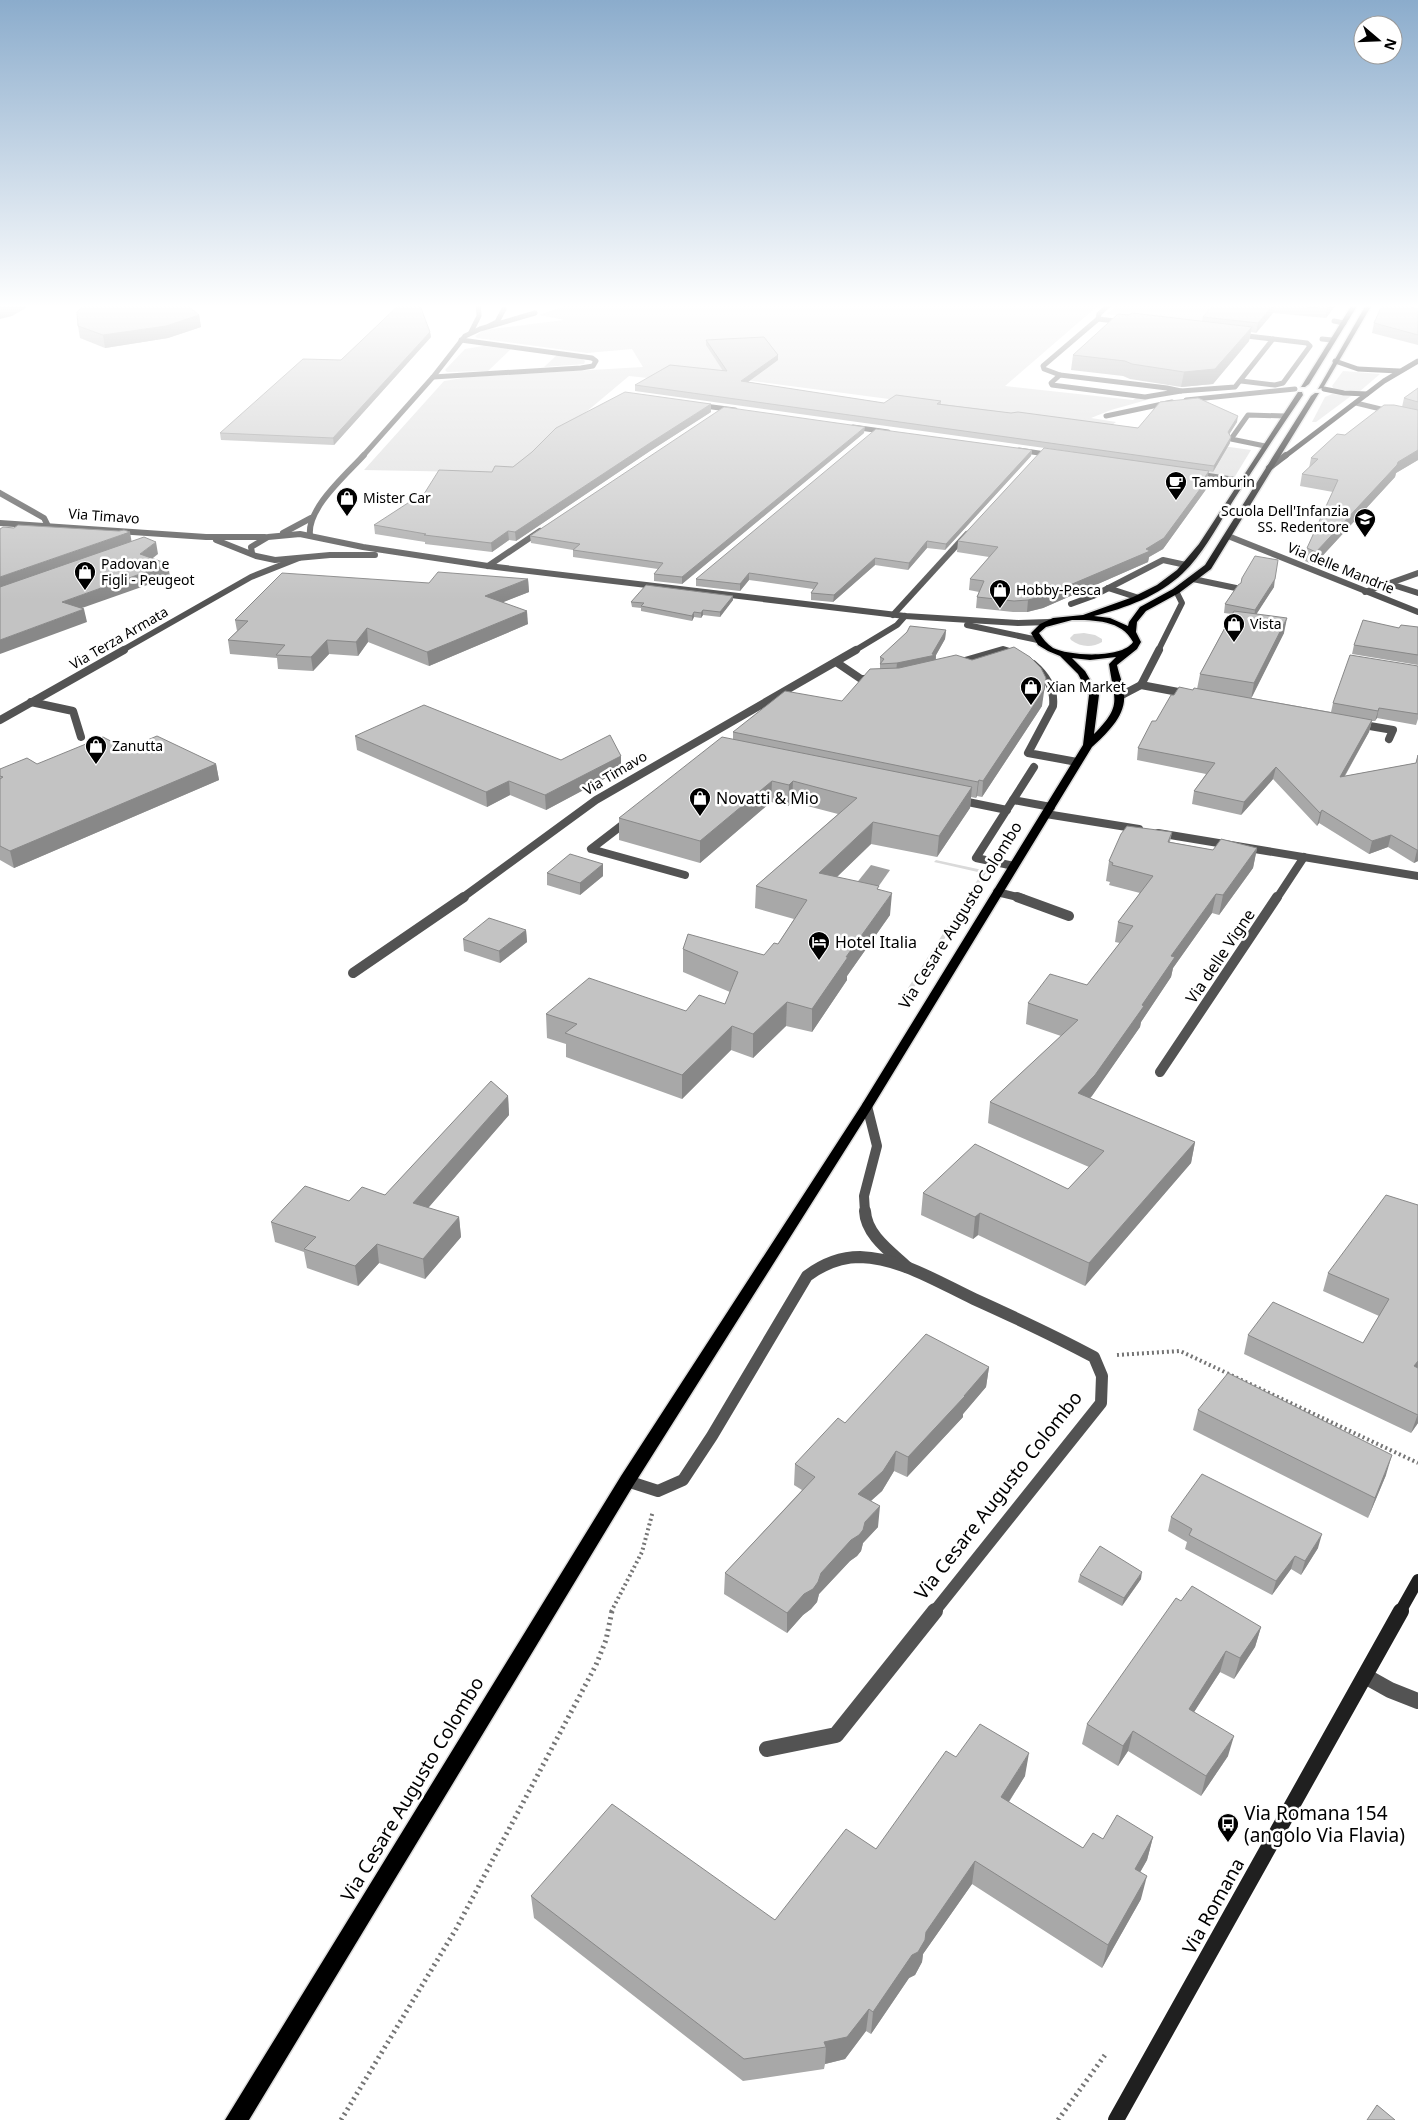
<svg xmlns="http://www.w3.org/2000/svg" width="1418" height="2120" font-family="'Noto Sans',sans-serif">
  <rect width="100%" height="100%" fill="#fff"/>
  <g fill="#dadada">
    <path d="M 571,303 L 1101,303 L 1005,386 L 1133,400 L 1136,398 L 1150,399 L 1111,410 L 1091,418 L 1116,422 L 1108,428 L 663,369 L 648,378 L 629,376 L 548,444 L 519,473 L 364,470 L 444,381 L 469,377 L 643,367 L 632,349 L 587,353 L 477,338 L 475,336 L 484,330 L 564,320 L 540,315 Z"/>
    <path d="M 1119,303 L 1215,303 L 1211,308 L 1217,308 L 1200,326 L 1107,314 Z"/>
    <path d="M 483,346 L 511,349 L 488,371 L 447,372 L 445,370 L 465,349 Z"/>
    <path d="M 557,355 L 581,358 L 585,361 L 584,364 L 544,367 Z"/>
    <path d="M 1343,371 L 1380,374 L 1359,392 L 1334,389 L 1332,386 Z"/>
    <path d="M 1332,394 L 1351,396 L 1316,422 L 1312,422 L 1325,397 Z"/>
    <path d="M 1130,433 L 1251,450 L 1234,478 L 1107,459 Z"/>
    <path d="M 1084,633 L 1095,635 L 1102,639 L 1102,642 C 1092,648 1080,647 1071,640 L 1070,638 L 1074,634 Z"/>
    <path d="M 936,860 L 987,871 L 913,989 L 908,988 L 982,873 L 934,862 Z"/>
  </g>
  <path fill="#a1a1a1" d="M 871,865 L 890,870 L 876,890 L 855,885 Z"/>
  <g fill="none" stroke-linecap="round" stroke-linejoin="round">
    <g stroke="#dbdbdb" stroke-width="3">
      <g id="primary">
        <path d="M 1353,303 L 1359,303 L 1309,384 L 1305,387 L 1301,387 Z"/>
        <path d="M 1367,303 L 1373,303 L 1323,388 L 1318,389 Z"/>
        <path d="M 1298,392 L 1302,392 L 1303,395 C 1279,430 1256,465 1233,501 C 1218,525 1204,553 1183,573 C 1159,596 1126,608 1094,616 L 1110,618 L 1128,626 L 1129,622 L 1140,607 L 1173,589 L 1205,565 L 1311,396 L 1315,393 L 1319,393 L 1211,569 L 1179,593 L 1146,611 L 1137,622 L 1136,632 L 1141,642 L 1137,649 L 1117,665 C 1119,675 1124,685 1124,695 C 1126,716 1106,734 1092,747 L 873,1106 L 633,1486 L 249,2120 L 225,2120 L 621,1476 L 861,1106 L 1083,745 L 1089,695 L 1078,674 L 1060,656 L 1048,651 L 1038,645 L 1031,633 L 1040,624 L 1053,618 L 1083,615 L 1133,597 L 1157,585 L 1177,570 L 1199,544 ZM 1072,620 C 1094,620 1122,620 1133,642 C 1122,659 1069,656 1053,648 C 1047,644 1043,639 1039,633 L 1046,627 ZM 1116,657 L 1109,664 C 1114,700 1123,705 1094,734 L 1099,695 L 1085,671 L 1072,658 L 1090,660 Z"/>
      </g>
    </g>
    <g stroke="#757575" stroke-width="4" stroke-dasharray="2 3" stroke-linecap="butt">
      <path d="M 1117,1355 L 1180,1351 L 1418,1463"/>
      <path d="M 611,1612 L 642,1552 L 653,1511"/>
    </g>
    <g stroke="#757575" stroke-width="5" stroke-dasharray="2 4" stroke-linecap="butt">
      <path d="M 341,2120 L 456,1929 L 596,1665 L 606,1640 L 612,1611"/>
      <path d="M 1058,2120 L 1105,2055"/>
    </g>
    <g stroke="#535353" stroke-width="5">
      <path d="M 1098,319 L 1124,322"/>
      <path d="M 1334,321 L 1344,323"/>
      <path d="M 489,326 L 497,322 L 504,309"/>
      <path d="M 471,332 L 479,316 L 478,303"/>
      <path d="M 1322,339 L 1332,340"/>
      <path d="M 1060,375 L 1167,388 L 1181,391 L 1145,397 L 1052,385 L 1051,383 Z"/>
      <path d="M 1060,375 L 1044,369 L 1043,366 L 1098,319 L 1099,314 L 1111,303"/>
      <path d="M 433,377 L 581,368 L 593,366 L 596,361 L 592,358 L 461,340"/>
      <path d="M 1241,381 L 1275,385 L 1283,383 L 1310,346 L 1307,343 L 1273,339"/>
      <path d="M 1181,391 L 1235,387 L 1273,339 L 1238,335"/>
      <path d="M 1186,400 L 1295,389"/>
      <path d="M 1356,403 L 1418,418"/>
      <path d="M 1106,416 L 1172,402"/>
      <path d="M 1265,446 L 1231,439 L 1248,415 L 1285,416"/>
    </g>
    <g stroke="#535353" stroke-width="6">
      <path d="M 0,493 L 44,518 L 48,526"/>
      <path d="M 1193,579 L 1236,588"/>
      <path d="M 1390,584 L 1418,593"/>
      <path d="M 1108,588 L 1136,597"/>
      <path d="M 1071,604 L 1093,596 L 1163,560 L 1186,565"/>
      <path d="M 1000,651 L 1006,651"/>
      <path d="M 1158,651 L 1182,603 L 1176,591"/>
    </g>
    <g stroke="#535353" stroke-width="8">
      <path d="M 836,662 L 861,679 L 873,679"/>
      <path d="M 958,663 L 1003,650 L 1016,654"/>
      <path d="M 1033,664 C 1046,675 1055,688 1053,706 L 1028,753 L 1077,762"/>
      <path d="M 1141,685 L 1189,694"/>
      <path d="M 1120,696 L 1141,685 L 1159,650"/>
      <path d="M 31,702 L 73,711 L 81,737"/>
      <path d="M 1358,724 L 1393,730 L 1389,739"/>
      <path d="M 1034,767 L 1013,800 L 1051,807"/>
      <path d="M 958,800 L 1007,810"/>
      <path d="M 1013,800 L 976,858 L 1014,866"/>
      <path d="M 630,819 L 591,849 L 685,875"/>
      <path d="M 997,892 L 1022,898"/>
    </g>
    <path stroke="#535353" stroke-width="10" d="M 1017,897 L 1069,916"/>
    <g stroke="#535353" stroke-width="5">
      <path d="M 697,405 L 735,410"/>
      <path d="M 853,427 L 888,432"/>
      <path d="M 1019,450 L 1052,455"/>
      <path d="M 362,457 L 433,377 L 465,336 L 480,329 L 535,313"/>
    </g>
    <g stroke="#535353" stroke-width="6">
      <path d="M 1195,474 L 1242,481"/>
      <path d="M 0,523 L 206,537 L 265,537"/>
      <path d="M 283,533 L 311,518"/>
      <path d="M 310,535 C 307,508 346,475 364,455"/>
      <path d="M 1228,536 L 1418,612"/>
      <path d="M 216,540 L 256,556 L 275,560 L 330,555 L 375,555"/>
      <path d="M 252,553 L 251,547 L 268,537 L 300,534 L 363,547 L 488,566 L 905,616 L 1018,623 L 1049,622"/>
      <path d="M 488,566 L 540,531"/>
      <path d="M 1365,592 L 1418,573"/>
      <path d="M 893,615 L 967,534"/>
      <path d="M 967,625 L 1038,640"/>
      <path d="M 121,651 L 251,577 L 299,558"/>
      <path d="M 854,651 L 897,625 L 905,616"/>
    </g>
    <g stroke="#535353" stroke-width="8">
      <path d="M 0,720 L 124,650"/>
      <path d="M 1046,814 L 1139,829"/>
      <path d="M 1158,833 L 1418,876"/>
      <path d="M 462,898 L 596,800 L 856,650"/>
      <path d="M 1277,898 L 1304,857"/>
    </g>
    <g stroke="#535353" stroke-width="10">
      <path d="M 353,973 L 464,897"/>
      <path d="M 1160,1072 L 1277,897"/>
      <path d="M 865,1212 L 864,1196 L 877,1146 L 867,1106"/>
    </g>
    <g stroke="#535353" stroke-width="12">
      <path d="M 865,1211 C 866,1235 891,1252 907,1267"/>
      <path d="M 627,1481 L 658,1491 L 683,1480 L 712,1436 L 807,1276 C 823,1264 839,1257 860,1257 C 900,1258 938,1282 974,1299 C 1014,1317 1055,1336 1094,1357 L 1102,1376 L 1101,1403 L 934,1612"/>
    </g>
    <g stroke="#535353" stroke-width="16">
      <path d="M 1365,1676 L 1390,1690 L 1418,1701"/>
      <path d="M 767,1749 L 836,1735 L 935,1611"/>
    </g>
    <g stroke="#202020" stroke-width="5">
      <path d="M 1335,361 L 1358,369 L 1399,371"/>
      <path d="M 1324,389 L 1344,393 L 1367,394"/>
      <path d="M 1284,457 L 1384,381 L 1418,361"/>
    </g>
    <path stroke="#202020" stroke-width="6" d="M 1269,468 L 1286,455"/>
    <path stroke="#202020" stroke-width="12" d="M 1400,1612 L 1418,1580"/>
    <path stroke="#202020" stroke-width="16" d="M 1116,2120 L 1401,1611"/>
    <use href="#primary" fill="#000" fill-rule="evenodd"/>
  </g>
  <g fill="#a8a8a8">
    <path d="M 85,303 L 185,303 L 199,315 L 201,327 L 168,338 L 105,348 L 80,338 L 78,326 L 85,304 Z"/>
    <path d="M 1215,303 L 1337,303 L 1326,318 L 1273,313 L 1256,333 L 1251,332 L 1249,341 L 1213,384 L 1181,387 L 1130,379 L 1123,376 L 1071,370 L 1073,355 L 1202,321 L 1203,317 Z"/>
    <path d="M 1418,309 L 1418,345 L 1372,333 L 1374,323 Z"/>
    <path d="M 430,332 L 431,337 L 334,445 L 221,440 L 220,433 L 341,360 Z"/>
    <path d="M 706,340 L 778,355 L 778,360 L 748,382 L 884,403 L 941,401 L 941,404 L 1011,413 L 1138,428 L 1237,422 L 1229,434 L 1230,443 L 1213,472 L 1208,471 L 1207,477 L 1209,477 L 1207,488 L 1163,549 L 1149,557 L 1148,562 L 1043,608 L 1027,612 L 1013,612 L 976,608 L 977,597 L 979,592 L 969,590 L 970,579 L 989,557 L 957,552 L 958,541 L 1073,452 L 635,391 L 635,385 L 723,371 L 706,345 Z"/>
    <path d="M 1418,388 L 1418,460 L 1396,473 L 1395,477 L 1314,565 L 1305,561 L 1307,548 L 1333,492 L 1300,486 L 1302,474 L 1309,468 L 1311,458 L 1345,435 L 1402,407 L 1404,398 Z"/>
    <path d="M 711,412 L 650,451 L 516,541 L 509,540 L 492,552 L 425,544 L 425,542 L 375,534 L 374,525 L 419,502 L 492,472 L 513,467 Z"/>
    <path d="M 864,433 L 682,584 L 654,581 L 654,574 L 658,569 L 573,557 L 573,550 L 531,543 L 530,536 Z"/>
    <path d="M 1032,450 L 1031,456 L 945,550 L 927,548 L 908,570 L 875,565 L 833,602 L 811,600 L 811,593 L 813,589 L 749,580 L 740,591 L 696,586 L 696,579 Z"/>
    <path d="M 1242,578 L 1274,587 L 1256,614 L 1284,633 L 1251,698 L 1331,712 L 1333,703 L 1418,666 L 1418,719 L 1416,725 L 1377,718 L 1375,721 L 1372,721 L 1369,732 L 1345,776 L 1416,763 L 1418,755 L 1418,861 L 1414,863 L 1388,847 L 1369,854 L 1319,823 L 1317,826 L 1273,779 L 1241,815 L 1192,804 L 1194,791 L 1206,774 L 1137,760 L 1138,748 L 1174,695 L 1197,689 L 1200,674 L 1232,614 L 1224,613 L 1225,604 L 1241,583 Z"/>
    <path d="M 528,579 L 529,592 L 503,602 L 528,624 L 429,666 L 368,642 L 358,656 L 329,654 L 313,671 L 278,669 L 277,658 L 230,654 L 228,640 L 237,631 L 235,620 L 429,583 Z"/>
    <path d="M 733,596 L 733,600 L 720,617 L 703,615 L 701,618 L 694,617 L 692,621 L 641,611 L 641,608 L 632,607 L 631,602 Z"/>
    <path d="M 1418,627 L 1418,665 L 1352,654 L 1354,645 L 1399,628 Z"/>
    <path d="M 946,630 L 945,639 L 936,655 L 936,660 L 1042,706 L 982,797 L 977,796 L 976,798 L 971,797 L 970,808 L 937,857 L 871,844 L 837,877 L 879,890 L 890,915 L 847,976 L 847,980 L 812,1032 L 786,1026 L 753,1058 L 731,1050 L 682,1099 L 566,1057 L 566,1044 L 547,1038 L 546,1014 L 686,1011 L 725,1004 L 730,992 L 683,972 L 683,949 L 764,955 L 778,944 L 794,919 L 755,908 L 756,886 L 838,814 L 792,802 L 788,806 L 771,802 L 700,863 L 619,840 L 619,818 L 733,739 L 733,732 L 842,701 L 880,669 L 880,657 Z"/>
    <path d="M 355,736 L 561,760 L 621,756 L 621,770 L 546,810 L 510,795 L 487,807 L 357,750 Z"/>
    <path d="M 126,749 L 216,764 L 219,780 L 14,868 L 0,860 L 0,769 L 37,764 Z"/>
    <path d="M 1172,832 L 1170,842 L 1213,850 L 1257,848 L 1253,868 L 1219,915 L 1212,913 L 1173,968 L 1171,977 L 1141,1022 L 1140,1027 L 1090,1098 L 1195,1142 L 1191,1163 L 1085,1286 L 978,1235 L 973,1239 L 921,1215 L 923,1193 L 1068,1189 L 1089,1167 L 988,1123 L 990,1102 L 1061,1036 L 1026,1024 L 1028,1003 L 1087,985 L 1120,943 L 1115,942 L 1118,922 L 1140,893 L 1109,885 L 1110,882 L 1106,881 L 1109,861 Z"/>
    <path d="M 603,864 L 603,876 L 580,895 L 547,885 L 547,873 Z"/>
    <path d="M 526,930 L 527,942 L 500,963 L 464,951 L 463,939 Z"/>
    <path d="M 508,1096 L 509,1115 L 428,1208 L 459,1217 L 461,1237 L 425,1279 L 379,1263 L 358,1286 L 307,1268 L 304,1252 L 275,1242 L 271,1222 L 349,1201 L 385,1195 Z"/>
    <path d="M 1418,1205 L 1418,1423 L 1411,1433 L 1244,1354 L 1248,1335 L 1363,1343 L 1379,1316 L 1323,1291 L 1328,1273 Z"/>
    <path d="M 989,1367 L 986,1387 L 963,1414 L 963,1417 L 907,1477 L 894,1471 L 882,1491 L 871,1501 L 878,1527 L 863,1543 L 861,1551 L 857,1556 L 850,1561 L 819,1594 L 817,1602 L 811,1609 L 803,1615 L 787,1633 L 724,1594 L 725,1573 L 802,1490 L 794,1485 L 795,1464 L 845,1423 Z"/>
    <path d="M 1198,1410 L 1386,1475 L 1368,1518 L 1193,1430 Z"/>
    <path d="M 1171,1517 L 1318,1548 L 1301,1575 L 1291,1569 L 1272,1595 L 1185,1549 L 1187,1542 L 1168,1531 Z"/>
    <path d="M 1080,1575 L 1141,1579 L 1122,1606 L 1078,1582 Z"/>
    <path d="M 1181,1601 L 1261,1627 L 1255,1647 L 1234,1679 L 1220,1672 L 1194,1712 L 1228,1756 L 1201,1796 L 1128,1751 L 1118,1766 L 1082,1744 L 1087,1724 Z"/>
    <path d="M 956,1757 L 1025,1776 L 1009,1802 L 1083,1848 L 1103,1839 L 1153,1837 L 1147,1860 L 1140,1872 L 1141,1899 L 1102,1968 L 972,1884 L 923,1954 L 922,1962 L 915,1975 L 909,1978 L 871,2034 L 866,2031 L 845,2059 L 825,2064 L 824,2069 L 743,2081 L 534,1918 L 531,1896 L 775,1920 L 876,1849 Z"/>
  </g>
  <g fill="#888">
    <path d="M 14,303 L 26,303 L 26,308 L 12,316 L 0,319 L 0,308 Z"/>
    <path d="M 1275,303 L 1273,313 L 1256,333 L 1258,323 Z"/>
    <path d="M 1331,303 L 1337,303 L 1326,318 L 1327,309 Z"/>
    <path d="M 199,315 L 201,327 L 168,338 L 105,348 L 103,335 Z"/>
    <path d="M 1252,327 L 1249,341 L 1213,384 L 1181,387 L 1184,372 Z"/>
    <path d="M 430,332 L 431,337 L 334,445 L 333,438 Z"/>
    <path d="M 778,355 L 778,360 L 741,387 L 741,381 Z"/>
    <path d="M 711,404 L 711,412 L 650,451 L 516,541 L 515,532 L 650,443 Z"/>
    <path d="M 1238,416 L 1237,422 L 1227,438 L 1228,432 Z"/>
    <path d="M 865,427 L 864,433 L 682,584 L 682,577 Z"/>
    <path d="M 1231,437 L 1230,443 L 1213,472 L 1214,466 Z"/>
    <path d="M 1032,450 L 1031,456 L 945,550 L 946,544 Z"/>
    <path d="M 1418,450 L 1418,460 L 1396,473 L 1395,477 L 1314,565 L 1316,552 L 1398,462 Z"/>
    <path d="M 1209,471 L 1207,480 L 1209,477 L 1207,488 L 1163,549 L 1149,557 L 1148,562 L 1043,608 L 1027,612 L 1028,600 L 1146,549 L 1205,477 Z"/>
    <path d="M 508,531 L 509,540 L 492,552 L 491,543 Z"/>
    <path d="M 130,532 L 132,544 L 0,591 L 0,577 Z"/>
    <path d="M 927,541 L 927,548 L 908,570 L 909,563 Z"/>
    <path d="M 156,542 L 158,554 L 143,566 L 140,554 Z"/>
    <path d="M 875,558 L 875,565 L 833,602 L 834,595 Z"/>
    <path d="M 168,564 L 170,577 L 65,614 L 62,602 Z"/>
    <path d="M 749,573 L 749,580 L 740,591 L 740,584 Z"/>
    <path d="M 528,579 L 529,592 L 486,609 L 485,596 Z"/>
    <path d="M 1275,579 L 1274,587 L 1254,618 L 1255,610 Z"/>
    <path d="M 733,596 L 733,600 L 720,617 L 720,612 Z"/>
    <path d="M 84,609 L 87,622 L 0,654 L 0,640 Z"/>
    <path d="M 703,610 L 703,615 L 701,618 L 701,613 Z"/>
    <path d="M 527,611 L 528,624 L 429,666 L 427,652 Z"/>
    <path d="M 694,612 L 694,617 L 692,621 L 692,616 Z"/>
    <path d="M 1287,618 L 1284,633 L 1251,699 L 1254,683 Z"/>
    <path d="M 367,628 L 368,642 L 358,656 L 356,642 Z"/>
    <path d="M 946,630 L 945,639 L 936,655 L 935,664 L 896,672 L 897,663 L 932,654 Z"/>
    <path d="M 327,640 L 329,654 L 313,671 L 311,657 Z"/>
    <path d="M 1046,678 L 1042,706 L 982,797 L 983,781 Z"/>
    <path d="M 1379,708 L 1377,718 L 1375,721 L 1378,711 Z"/>
    <path d="M 1372,720 L 1369,732 L 1337,789 L 1340,777 Z"/>
    <path d="M 621,756 L 621,770 L 546,810 L 545,795 Z"/>
    <path d="M 216,764 L 219,780 L 14,868 L 10,851 Z"/>
    <path d="M 1276,767 L 1273,779 L 1241,815 L 1244,802 Z"/>
    <path d="M 979,780 L 977,796 L 976,798 L 978,782 Z"/>
    <path d="M 509,781 L 510,795 L 487,807 L 486,792 Z"/>
    <path d="M 772,781 L 771,802 L 700,863 L 700,841 Z"/>
    <path d="M 793,781 L 792,802 L 788,806 L 789,785 Z"/>
    <path d="M 972,787 L 970,808 L 937,857 L 939,836 Z"/>
    <path d="M 1322,810 L 1319,823 L 1317,826 L 1320,813 Z"/>
    <path d="M 873,822 L 871,844 L 818,895 L 819,873 Z"/>
    <path d="M 1391,835 L 1388,847 L 1369,854 L 1372,841 Z"/>
    <path d="M 1257,848 L 1253,868 L 1219,915 L 1223,895 Z"/>
    <path d="M 1417,850 L 1418,850 L 1418,861 L 1414,863 Z"/>
    <path d="M 603,864 L 603,876 L 580,895 L 580,883 Z"/>
    <path d="M 892,893 L 890,915 L 847,976 L 847,980 L 812,1032 L 812,1009 L 846,957 Z"/>
    <path d="M 1216,894 L 1212,913 L 1173,968 L 1171,977 L 1141,1022 L 1140,1027 L 1092,1096 L 1075,1114 L 1078,1093 L 1142,1005 L 1171,956 Z"/>
    <path d="M 526,930 L 527,942 L 500,963 L 499,951 Z"/>
    <path d="M 787,1002 L 786,1026 L 753,1058 L 753,1034 Z"/>
    <path d="M 732,1026 L 731,1050 L 682,1099 L 682,1075 Z"/>
    <path d="M 508,1096 L 509,1115 L 415,1223 L 413,1203 Z"/>
    <path d="M 1195,1142 L 1191,1163 L 1085,1286 L 1089,1263 Z"/>
    <path d="M 980,1213 L 978,1235 L 973,1239 L 975,1217 Z"/>
    <path d="M 459,1217 L 461,1237 L 425,1279 L 423,1259 Z"/>
    <path d="M 377,1244 L 379,1263 L 358,1286 L 355,1266 Z"/>
    <path d="M 1418,1361 L 1418,1370 L 1414,1366 Z"/>
    <path d="M 989,1367 L 986,1387 L 963,1414 L 963,1417 L 907,1477 L 908,1457 Z"/>
    <path d="M 1418,1414 L 1418,1423 L 1411,1433 Z"/>
    <path d="M 896,1451 L 894,1471 L 882,1491 L 856,1514 L 858,1494 Z"/>
    <path d="M 1392,1455 L 1386,1475 L 1368,1518 L 1375,1498 Z"/>
    <path d="M 880,1506 L 878,1527 L 863,1543 L 861,1551 L 857,1556 L 850,1561 L 819,1594 L 817,1602 L 811,1609 L 803,1615 L 787,1633 L 787,1613 L 865,1522 Z"/>
    <path d="M 1322,1534 L 1318,1548 L 1301,1575 L 1305,1561 Z"/>
    <path d="M 1295,1556 L 1291,1569 L 1272,1595 L 1276,1581 Z"/>
    <path d="M 1142,1572 L 1141,1579 L 1122,1606 L 1124,1598 Z"/>
    <path d="M 1261,1627 L 1255,1647 L 1234,1679 L 1240,1658 Z"/>
    <path d="M 1226,1651 L 1220,1672 L 1183,1729 L 1189,1709 Z"/>
    <path d="M 1133,1731 L 1128,1751 L 1118,1766 L 1123,1746 Z"/>
    <path d="M 1234,1736 L 1228,1756 L 1201,1796 L 1206,1776 Z"/>
    <path d="M 1029,1753 L 1025,1776 L 997,1820 L 1001,1797 Z"/>
    <path d="M 1153,1837 L 1147,1860 L 1129,1892 L 1135,1869 Z"/>
    <path d="M 975,1861 L 972,1884 L 923,1954 L 922,1962 L 915,1975 L 909,1978 L 871,2034 L 873,2012 L 926,1932 Z"/>
    <path d="M 1147,1876 L 1141,1899 L 1102,1968 L 1108,1945 Z"/>
    <path d="M 869,2009 L 866,2031 L 845,2059 L 825,2064 L 826,2047 L 824,2042 Z"/>
  </g>
  <g fill="#c3c3c3" stroke="#888">
    <path d="M 0,303 L 14,303 L 10,305 L 0,308 Z"/>
    <path d="M 86,303 L 184,303 L 199,315 L 166,326 L 103,335 L 78,326 L 77,312 Z"/>
    <path d="M 401,303 L 419,303 L 430,332 L 333,438 L 220,433 L 303,359 L 341,360 Z"/>
    <path d="M 1215,303 L 1331,303 L 1327,309 L 1275,303 L 1258,323 L 1203,317 Z"/>
    <path d="M 1383,303 L 1399,303 L 1418,309 L 1418,335 L 1374,323 Z"/>
    <path d="M 1132,313 L 1252,327 L 1215,369 L 1184,372 L 1132,364 L 1125,361 L 1073,355 L 1118,314 L 1129,315 Z"/>
    <path d="M 764,337 L 778,355 L 741,381 L 884,403 L 896,395 L 941,401 L 937,404 L 1011,413 L 1018,412 L 1138,428 L 1160,402 L 1198,398 L 1238,416 L 1228,432 L 1231,437 L 1214,466 L 635,385 L 670,365 L 727,371 L 706,340 Z"/>
    <path d="M 1418,388 L 1418,402 L 1404,398 Z"/>
    <path d="M 625,392 L 711,404 L 650,443 L 515,532 L 508,531 L 491,543 L 424,535 L 426,534 L 374,525 L 411,501 L 419,502 L 439,470 L 492,472 L 495,466 L 513,467 L 532,452 L 556,428 Z"/>
    <path d="M 1384,405 L 1394,405 L 1418,410 L 1418,450 L 1398,462 L 1397,465 L 1316,552 L 1307,548 L 1338,480 L 1302,474 L 1318,459 L 1311,458 L 1337,434 L 1345,435 Z"/>
    <path d="M 724,407 L 865,427 L 682,577 L 654,574 L 663,563 L 573,550 L 580,544 L 530,536 Z"/>
    <path d="M 876,429 L 1032,450 L 946,544 L 927,541 L 909,563 L 875,558 L 834,595 L 811,593 L 818,583 L 749,573 L 740,584 L 696,579 Z"/>
    <path d="M 1044,448 L 1209,471 L 1205,477 L 1209,477 L 1164,538 L 1146,549 L 1150,551 L 1044,596 L 1028,600 L 1014,601 L 977,597 L 984,581 L 970,579 L 998,547 L 958,541 Z"/>
    <path d="M 18,525 L 119,531 L 124,530 L 130,532 L 0,577 L 0,529 L 3,527 L 14,528 Z"/>
    <path d="M 144,537 L 156,542 L 140,554 L 168,564 L 62,602 L 84,609 L 0,640 L 0,587 Z"/>
    <path d="M 1255,556 L 1278,560 L 1275,579 L 1255,610 L 1225,604 L 1238,585 L 1241,583 L 1242,578 Z"/>
    <path d="M 438,572 L 528,579 L 485,596 L 527,611 L 427,652 L 367,628 L 356,642 L 327,640 L 311,657 L 276,655 L 285,645 L 228,640 L 248,621 L 235,620 L 282,573 L 429,583 Z"/>
    <path d="M 646,585 L 733,596 L 720,612 L 703,610 L 701,613 L 694,612 L 692,616 L 641,606 L 644,603 L 631,602 Z"/>
    <path d="M 1234,611 L 1287,618 L 1254,683 L 1200,674 Z"/>
    <path d="M 1363,620 L 1399,628 L 1401,625 L 1418,627 L 1418,655 L 1354,645 Z"/>
    <path d="M 910,626 L 946,630 L 932,654 L 936,655 L 897,663 L 880,664 L 884,659 L 880,657 L 907,632 Z"/>
    <path d="M 1014,647 L 1030,657 L 1041,668 L 1046,678 L 1044,690 L 983,781 L 979,780 L 978,782 L 733,732 L 785,691 L 842,701 L 870,669 L 899,668 L 956,655 L 972,660 Z"/>
    <path d="M 1350,655 L 1418,666 L 1418,714 L 1379,708 L 1378,711 L 1333,703 Z"/>
    <path d="M 1179,687 L 1193,690 L 1194,688 L 1372,720 L 1340,777 L 1416,763 L 1418,755 L 1418,850 L 1417,850 L 1391,835 L 1372,841 L 1322,810 L 1320,813 L 1276,767 L 1244,802 L 1194,791 L 1215,763 L 1138,748 L 1152,721 L 1156,721 L 1171,695 L 1174,695 Z"/>
    <path d="M 424,705 L 561,760 L 610,735 L 621,756 L 545,795 L 509,781 L 486,792 L 355,736 Z"/>
    <path d="M 157,736 L 216,764 L 10,851 L 0,846 L 0,779 L 3,777 L 0,776 L 0,769 L 27,758 L 37,764 L 103,737 L 126,749 Z"/>
    <path d="M 722,737 L 972,787 L 939,836 L 873,822 L 819,873 L 879,886 L 877,889 L 892,893 L 846,957 L 848,957 L 812,1009 L 787,1002 L 753,1034 L 732,1026 L 682,1075 L 565,1033 L 577,1024 L 546,1014 L 589,978 L 686,1011 L 699,995 L 725,1004 L 738,972 L 683,949 L 688,934 L 764,955 L 774,943 L 778,944 L 807,900 L 756,886 L 857,798 L 793,781 L 789,785 L 772,781 L 700,841 L 619,818 Z"/>
    <path d="M 1127,826 L 1172,832 L 1168,842 L 1213,850 L 1221,839 L 1257,848 L 1223,895 L 1216,894 L 1171,956 L 1175,957 L 1142,1005 L 1144,1006 L 1095,1075 L 1078,1093 L 1195,1142 L 1089,1263 L 980,1213 L 975,1217 L 923,1193 L 975,1144 L 1068,1189 L 1104,1151 L 990,1102 L 1078,1020 L 1028,1003 L 1050,974 L 1087,985 L 1133,926 L 1118,922 L 1153,876 L 1112,865 L 1113,863 L 1109,861 L 1121,834 Z"/>
    <path d="M 570,854 L 603,864 L 580,883 L 547,873 Z"/>
    <path d="M 489,918 L 526,930 L 499,951 L 463,939 Z"/>
    <path d="M 491,1081 L 508,1096 L 413,1203 L 459,1217 L 423,1259 L 377,1244 L 355,1266 L 304,1249 L 316,1237 L 271,1222 L 305,1186 L 349,1201 L 362,1187 L 385,1195 Z"/>
    <path d="M 1386,1195 L 1418,1205 L 1418,1361 L 1414,1366 L 1418,1368 L 1418,1415 L 1248,1335 L 1273,1302 L 1363,1343 L 1389,1299 L 1328,1273 Z"/>
    <path d="M 926,1334 L 989,1367 L 964,1396 L 965,1396 L 908,1457 L 896,1451 L 883,1471 L 858,1494 L 880,1506 L 865,1522 L 863,1530 L 859,1535 L 851,1540 L 821,1573 L 818,1582 L 813,1589 L 804,1594 L 787,1613 L 725,1573 L 815,1477 L 795,1464 L 838,1418 L 845,1423 Z"/>
    <path d="M 1228,1373 L 1392,1455 L 1375,1498 L 1198,1410 Z"/>
    <path d="M 1202,1474 L 1322,1534 L 1305,1561 L 1295,1556 L 1276,1581 L 1189,1535 L 1192,1529 L 1171,1517 Z"/>
    <path d="M 1100,1546 L 1142,1572 L 1124,1598 L 1080,1575 Z"/>
    <path d="M 1192,1586 L 1261,1627 L 1240,1658 L 1226,1651 L 1189,1709 L 1234,1736 L 1206,1776 L 1133,1731 L 1123,1746 L 1087,1724 L 1176,1598 L 1181,1601 Z"/>
    <path d="M 980,1724 L 1029,1753 L 1001,1797 L 1083,1848 L 1093,1833 L 1103,1839 L 1117,1815 L 1153,1837 L 1135,1869 L 1147,1876 L 1108,1945 L 975,1861 L 926,1932 L 925,1940 L 918,1952 L 912,1955 L 873,2012 L 869,2009 L 847,2037 L 824,2042 L 826,2047 L 744,2059 L 531,1896 L 612,1804 L 775,1920 L 846,1829 L 876,1849 L 946,1751 L 956,1757 Z"/>
    <path d="M 1377,2105 L 1395,2120 L 1367,2120 Z"/>
  </g>
  <linearGradient id="sky" x2="0" y2="1"><stop stop-color="#8baccc"/><stop offset="0.51" stop-color="#fff"/><stop offset="1" stop-color="#fff" stop-opacity="0"/></linearGradient>
  <rect width="1418" height="600" fill="url(#sky)"/>
  <defs>
    <g id="cafe-pin" transform="scale(1.125)"><path d="M0 17L-7.5 6A9.5 9.5 0 1 1 7.5 6Z" fill="#000" stroke="#fff"/><path d="M-5.5-4.5H6V0H3Q3 3.5 0 3.5H-2.5Q-5.5 3.5-5.5 0ZM3-3.2v2h1.7v-2ZM-6 4.5H4V6H-6Z" fill="#fff"/></g>
    <g id="shop-pin" transform="scale(1.125)"><path d="M0 17L-7.5 6A9.5 9.5 0 1 1 7.5 6Z" fill="#000" stroke="#fff"/><path d="M-5-2.5h2.3a2.7 3.5 0 0 1 5.4 0H5L5.5 6h-11ZM-1.5-2.5h3a1.5 2.3 0 0 0-3 0Z" fill="#fff"/></g>
    <g id="school-pin" transform="scale(1.125)"><path d="M0 17L-7.5 6A9.5 9.5 0 1 1 7.5 6Z" fill="#000" stroke="#fff"/><path d="M0-5L7-2L0 1L-7-2ZM-4 1L0 2.5L4 1V4Q0 6-4 4Z" fill="#fff"/></g>
    <g id="hotel-pin" transform="scale(1.125)"><path d="M0 17L-7.5 6A9.5 9.5 0 1 1 7.5 6Z" fill="#000" stroke="#fff"/><path d="M-6-4.5h1.5V1H6V5H4.5V3h-9V5H-6ZM-4 0a1.8 1.8 0 1 1 3.6 0ZM.5 0V-2.5h3Q6-2.5 6 0Z" fill="#fff"/></g>
    <g id="bus-pin" transform="scale(1.125)"><path d="M0 17L-7.5 6A9.5 9.5 0 1 1 7.5 6Z" fill="#000" stroke="#fff"/><path d="M-5-6H5V4H4V6H2V4H-2V6H-4V4H-5ZM-3.5-4V0h7V-4ZM-3.5 1.2v1.5H-2V1.2ZM2 1.2v1.5H3.5V1.2Z" fill="#fff"/></g>
  </defs>
  <g fill-rule="evenodd">
    <use href="#cafe-pin" x="1176" y="482"/>
    <use href="#shop-pin" x="347" y="498"/>
    <use href="#school-pin" x="1365" y="519"/>
    <use href="#shop-pin" x="85" y="572"/>
    <use href="#shop-pin" x="1000" y="590"/>
    <use href="#shop-pin" x="1234" y="624"/>
    <use href="#shop-pin" x="1031" y="687"/>
    <use href="#shop-pin" x="96" y="746"/>
    <use href="#shop-pin" x="700" y="798"/>
    <use href="#hotel-pin" x="819" y="942"/>
    <use href="#bus-pin" x="1228" y="1824"/>
  </g>
  <g text-anchor="middle" stroke-width="5" stroke-linejoin="round" paint-order="stroke">
    <g font-size="14" fill="#000" stroke="#fff" text-anchor="start">
      <text x="1192" y="487">Tamburin</text>
      <text x="363" y="503">Mister Car</text>
      <text x="1349" y="516" text-anchor="end">Scuola Dell'Infanzia<tspan x="1349" dy="16">SS. Redentore</tspan></text>
      <text x="101" y="569">Padovan e<tspan x="101" dy="16">Figli - Peugeot</tspan></text>
      <text x="1016" y="595">Hobby-Pesca</text>
      <text x="1250" y="629">Vista</text>
      <text x="1047" y="692">Xian Market</text>
      <text x="112" y="751">Zanutta</text>
    </g>
    <g font-size="14" fill="#000" stroke="#fff">
      <text transform="translate(104 516) rotate(4)" y="5">Via Timavo</text>
      <text transform="translate(1341 568) rotate(22)" y="5">Via delle Mandrie</text>
      <text transform="translate(119 638) rotate(-30)" y="5">Via Terza Armata</text>
      <text transform="translate(615 773) rotate(-31)" y="5">Via Timavo</text>
    </g>
    <g font-size="16" fill="#000" stroke="#fff" text-anchor="start">
      <text x="716" y="804">Novatti &amp; Mio</text>
      <text x="835" y="948">Hotel Italia</text>
    </g>
    <g font-size="16" fill="#000" stroke="#fff">
      <text transform="translate(960 915) rotate(-58)" y="6">Via Cesare Augusto Colombo</text>
      <text transform="translate(1220 956) rotate(-56)" y="6">Via delle Vigne</text>
    </g>
    <g font-size="19" fill="#000" stroke="#fff">
      <text transform="translate(998 1495) rotate(-52)" y="7">Via Cesare Augusto Colombo</text>
      <text transform="translate(412 1789) rotate(-59)" y="7">Via Cesare Augusto Colombo</text>
      <text transform="translate(1213 1906) rotate(-61)" y="7">Via Romana</text>
    </g>
    <g font-size="19" fill="#000" stroke="#fff" text-anchor="start">
      <text x="1244" y="1820">Via Romana 154<tspan x="1244" dy="22">(angolo Via Flavia)</tspan></text>
    </g>
  </g>
  <g transform="translate(1378 40) rotate(109)"><circle r="24" fill="#ffffff" stroke="#999999"/>
  <path d="M0-4L9 19L0 12L-9 19Z" fill="#000000"/>
  <text y="-8" font-size="14" font-weight="bold" text-anchor="middle" fill="#000000">N</text>
  </g>
</svg>
